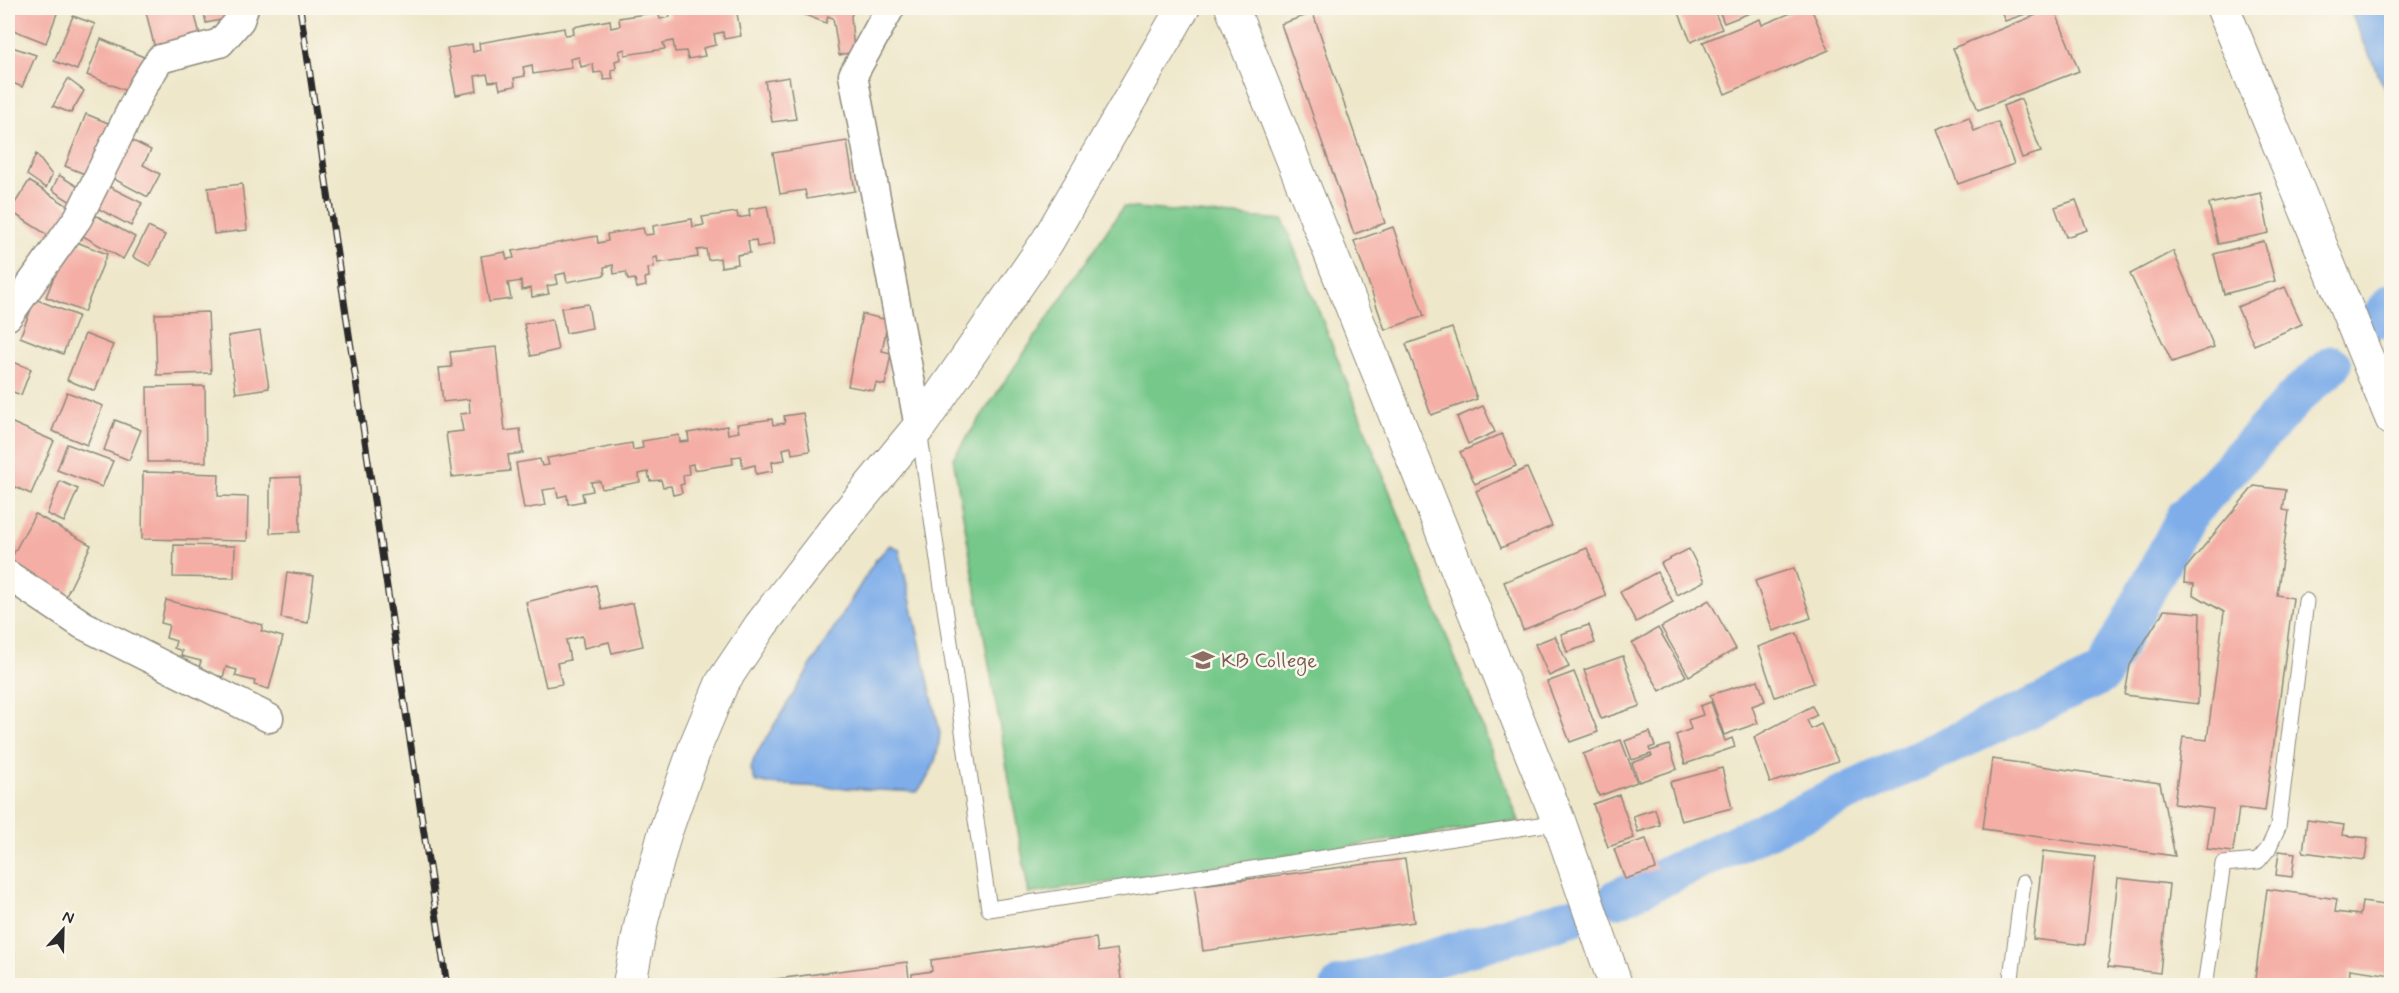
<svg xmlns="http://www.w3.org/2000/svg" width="2399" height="993" font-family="Mynerve,sans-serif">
  <rect width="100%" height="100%" fill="#fbf7ec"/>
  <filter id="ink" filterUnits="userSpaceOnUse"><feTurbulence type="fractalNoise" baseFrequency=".0167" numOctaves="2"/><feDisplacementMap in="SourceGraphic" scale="12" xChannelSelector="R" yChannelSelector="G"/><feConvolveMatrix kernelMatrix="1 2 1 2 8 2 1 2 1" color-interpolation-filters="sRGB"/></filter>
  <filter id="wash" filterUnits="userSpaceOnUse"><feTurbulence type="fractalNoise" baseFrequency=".008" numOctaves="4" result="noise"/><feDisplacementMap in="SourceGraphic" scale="24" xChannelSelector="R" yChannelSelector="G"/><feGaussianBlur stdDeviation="1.35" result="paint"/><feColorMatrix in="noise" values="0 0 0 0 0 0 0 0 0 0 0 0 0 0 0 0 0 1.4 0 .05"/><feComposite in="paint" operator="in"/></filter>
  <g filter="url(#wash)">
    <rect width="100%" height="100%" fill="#eee7ca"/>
    <path fill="#76c88a" stroke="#507a5a" stroke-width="1.5" d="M 1123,207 L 1283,220 L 1519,821 L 1029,894 L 953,458 Z"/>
    <g fill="#7eade9" stroke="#546c8a" stroke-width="1.5">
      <path d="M 2349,8 L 2391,8 L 2391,104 Z"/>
      <path d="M 890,545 L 899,549 L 940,733 C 938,757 933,773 917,792 L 767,784 L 755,781 L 751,769 L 754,758 L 875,561 Z"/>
    </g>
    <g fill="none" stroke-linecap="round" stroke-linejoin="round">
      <g stroke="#7eade9" stroke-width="39">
        <path d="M 2379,319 L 2392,303"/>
        <path d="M 1618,898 L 2102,675 L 2186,516 L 2299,394 L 2332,365"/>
        <path d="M 1340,986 L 1574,916"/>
      </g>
    </g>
    <g id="blocks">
      <g fill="#f4aea5">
        <path d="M 8,8 L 59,8 L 46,43 L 8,28 Z"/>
        <path d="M 145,8 L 193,8 L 201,38 L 155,49 Z"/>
        <path d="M 203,8 L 233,8 L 235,17 L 206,23 Z"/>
        <path d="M 682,8 L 704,8 L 705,11 L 716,8 L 736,8 L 741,36 L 724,39 L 723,32 L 714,34 L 716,45 L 703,48 L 705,56 L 688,59 L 686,51 L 675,52 L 673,41 L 663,43 L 665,49 L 625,55 L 625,49 L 619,51 L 621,59 L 615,61 L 616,69 L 611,70 L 613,79 L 604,80 L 602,72 L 594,73 L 593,64 L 581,67 L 579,57 L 570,59 L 572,68 L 533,74 L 532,65 L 523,67 L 525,76 L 514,78 L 515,86 L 500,89 L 498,81 L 489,82 L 487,74 L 475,76 L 477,91 L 456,95 L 447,48 L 472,44 L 473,52 L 480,50 L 479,43 L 564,28 L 565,35 L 574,34 L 573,27 L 610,20 L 611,28 L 620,26 L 619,18 L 658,12 L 660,19 L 670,17 L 669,10 Z"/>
        <path d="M 787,8 L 855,8 L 851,16 L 854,52 L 839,55 L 833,18 L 828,16 L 826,23 Z"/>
        <path d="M 1677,8 L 1713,8 L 1722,29 L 1691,42 Z"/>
        <path d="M 1718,8 L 1763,8 L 1724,23 Z"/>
        <path d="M 1803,8 L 1811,8 L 1829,50 L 1725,94 L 1703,42 L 1760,19 L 1762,25 Z"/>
        <path d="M 2000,8 L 2043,8 L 2005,21 Z"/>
        <path d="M 2054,8 L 2079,71 L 1978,110 L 1953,48 Z"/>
        <path d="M 1313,13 L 1385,223 L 1354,234 L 1281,24 Z"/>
        <path d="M 73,16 L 95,24 L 77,70 L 54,61 Z"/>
        <path d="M 101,39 L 146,58 L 132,93 L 87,75 Z"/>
        <path d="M 9,46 L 36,55 L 22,87 L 8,81 Z"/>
        <path d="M 789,77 L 796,119 L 772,122 L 765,81 Z"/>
        <path d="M 68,79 L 84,91 L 71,113 L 53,106 Z"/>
        <path d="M 2021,99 L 2041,152 L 2022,158 L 2003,106 Z"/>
        <path d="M 86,114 L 113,125 L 92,177 L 65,166 Z"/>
        <path d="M 1969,117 L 1974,131 L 1998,122 L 2014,164 L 1958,184 L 1937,129 Z"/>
        <path d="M 131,140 L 151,150 L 143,165 L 160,174 L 148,197 L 112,178 Z"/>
        <path d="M 847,141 L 855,191 L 807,199 L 805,190 L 780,194 L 773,153 Z"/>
        <path d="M 36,154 L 52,175 L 46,188 L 27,175 Z"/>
        <path d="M 59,175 L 83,190 L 74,204 L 52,190 Z"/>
        <path d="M 29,181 L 71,208 L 52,238 L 10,211 Z"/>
        <path d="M 242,184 L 247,230 L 214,234 L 208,188 Z"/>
        <path d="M 106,185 L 142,203 L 131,226 L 95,207 Z"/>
        <path d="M 2261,193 L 2269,233 L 2218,244 L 2209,204 Z"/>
        <path d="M 2076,200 L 2087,230 L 2066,237 L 2055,207 Z"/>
        <path d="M 767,206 L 774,244 L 757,247 L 756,240 L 748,241 L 750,253 L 737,255 L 738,264 L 721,267 L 720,258 L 708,260 L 706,249 L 697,250 L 698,257 L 658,263 L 657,257 L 653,258 L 654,267 L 648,268 L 649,277 L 645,278 L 646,286 L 637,288 L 635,279 L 628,280 L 626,272 L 614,274 L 613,265 L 604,267 L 605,275 L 567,282 L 565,273 L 556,275 L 558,284 L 547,286 L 549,294 L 532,297 L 531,288 L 522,290 L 521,281 L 508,283 L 511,299 L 489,302 L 481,256 L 505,252 L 507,259 L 514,258 L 512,251 L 597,236 L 598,243 L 608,241 L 607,234 L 643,228 L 645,235 L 654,234 L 653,226 L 692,219 L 693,227 L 704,225 L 702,217 L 737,212 L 738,218 L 750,216 L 749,209 Z"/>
        <path d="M 88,211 L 135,237 L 123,259 L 76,232 Z"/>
        <path d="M 148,227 L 165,235 L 150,266 L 133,257 Z"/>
        <path d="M 1393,227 L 1424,316 L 1385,330 L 1354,241 Z"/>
        <path d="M 69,239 L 107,254 L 84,312 L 46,297 Z"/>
        <path d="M 2264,241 L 2275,281 L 2224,294 L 2214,254 Z"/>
        <path d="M 2173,251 L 2214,347 L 2172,362 L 2130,274 Z"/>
        <path d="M 2285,287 L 2302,324 L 2254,345 L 2237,307 Z"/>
        <path d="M 35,299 L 78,316 L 63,354 L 20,337 Z"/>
        <path d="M 588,304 L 592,328 L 566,333 L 561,308 Z"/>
        <path d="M 208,312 L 211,373 L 157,375 L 155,314 Z"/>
        <path d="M 862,314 L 888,320 L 882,351 L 891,353 L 885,385 L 876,383 L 874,391 L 848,386 Z"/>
        <path d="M 552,319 L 558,350 L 531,356 L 524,324 Z"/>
        <path d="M 1452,328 L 1477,399 L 1431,415 L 1406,344 Z"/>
        <path d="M 260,331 L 269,388 L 236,393 L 228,336 Z"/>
        <path d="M 85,334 L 113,345 L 95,391 L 67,380 Z"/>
        <path d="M 496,347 L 505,431 L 520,429 L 523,453 L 508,455 L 510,471 L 452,477 L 446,433 L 463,431 L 460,414 L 470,413 L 469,399 L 443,402 L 439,368 L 452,367 L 450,352 Z"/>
        <path d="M 8,360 L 31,369 L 21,395 L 8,390 Z"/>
        <path d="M 205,386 L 206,462 L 148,462 L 147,387 Z"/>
        <path d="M 67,392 L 103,406 L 87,445 L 52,431 Z"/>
        <path d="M 1483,406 L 1495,432 L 1468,444 L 1457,417 Z"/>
        <path d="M 803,413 L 810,451 L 792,454 L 791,447 L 783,449 L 785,460 L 772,462 L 773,471 L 756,474 L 755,465 L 743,468 L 741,456 L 732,457 L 733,464 L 694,470 L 693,464 L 688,465 L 689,474 L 683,475 L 684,484 L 680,485 L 682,493 L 673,495 L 671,486 L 663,487 L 661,480 L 650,481 L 648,472 L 639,474 L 640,482 L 602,489 L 600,481 L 591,482 L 593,491 L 582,493 L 584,501 L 568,504 L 567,495 L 558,497 L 556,488 L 543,490 L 546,505 L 524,509 L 516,463 L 540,459 L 542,466 L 549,465 L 547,458 L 632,443 L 633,450 L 643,448 L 642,441 L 679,435 L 680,442 L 689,441 L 688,433 L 727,426 L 728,434 L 739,432 L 737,424 L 772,419 L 773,425 L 785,423 L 784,416 Z"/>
        <path d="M 115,420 L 141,430 L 129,460 L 104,450 Z"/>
        <path d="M 8,421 L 54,441 L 31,494 L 8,484 Z"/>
        <path d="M 1502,434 L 1516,466 L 1475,484 L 1460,452 Z"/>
        <path d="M 67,444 L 113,461 L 102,487 L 57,470 Z"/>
        <path d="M 1527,468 L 1552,526 L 1501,548 L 1476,491 Z"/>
        <path d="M 143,472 L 219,474 L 218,496 L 248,497 L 247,541 L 142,539 Z"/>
        <path d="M 300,477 L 300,532 L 270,533 L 270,478 Z"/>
        <path d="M 60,481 L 78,489 L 64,522 L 47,514 Z"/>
        <path d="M 2254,486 L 2286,490 L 2283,510 L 2289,511 L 2277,595 L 2293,598 L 2265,811 L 2239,808 L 2233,852 L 2207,849 L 2213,809 L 2174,804 L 2183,737 L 2207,740 L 2224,612 L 2193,594 L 2194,584 L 2184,583 L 2185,569 Z"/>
        <path d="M 35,514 L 91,545 L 63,602 L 8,564 Z"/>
        <path d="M 174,545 L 235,546 L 234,578 L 173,577 Z"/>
        <path d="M 1587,548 L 1606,596 L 1523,630 L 1504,582 Z"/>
        <path d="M 1689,549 L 1705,581 L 1677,595 L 1661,563 Z"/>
        <path d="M 1794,568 L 1811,618 L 1773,631 L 1755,581 Z"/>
        <path d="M 287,572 L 314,576 L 308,623 L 281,618 Z"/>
        <path d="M 1657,572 L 1673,602 L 1636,622 L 1620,592 Z"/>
        <path d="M 596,585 L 602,610 L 633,603 L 643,646 L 612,653 L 609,642 L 584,648 L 582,636 L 566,640 L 570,660 L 557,663 L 562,684 L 546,687 L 526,602 Z"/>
        <path d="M 166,600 L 263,625 L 261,631 L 283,637 L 269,689 L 254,685 L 255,681 L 235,676 L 237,670 L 226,667 L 223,677 L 198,671 L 201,661 L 181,656 L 182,651 L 174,648 L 176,641 L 166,638 L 169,625 L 161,623 Z"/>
        <path d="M 1709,600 L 1736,649 L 1689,676 L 1661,627 Z"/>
        <path d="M 2164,610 L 2200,613 L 2198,704 L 2125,695 L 2130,665 Z"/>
        <path d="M 1589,625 L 1595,643 L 1567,652 L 1561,634 Z"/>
        <path d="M 1658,628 L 1686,676 L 1660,691 L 1632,643 Z"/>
        <path d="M 1797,633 L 1814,683 L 1775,697 L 1758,647 Z"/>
        <path d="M 1555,636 L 1569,667 L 1549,676 L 1535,644 Z"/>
        <path d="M 1623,656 L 1640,706 L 1601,719 L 1584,670 Z"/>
        <path d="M 1574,672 L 1598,732 L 1570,742 L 1547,682 Z"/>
        <path d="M 1758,680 L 1765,701 L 1752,706 L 1758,723 L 1724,735 L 1710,695 Z"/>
        <path d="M 1711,702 L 1725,741 L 1732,738 L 1735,747 L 1685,764 L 1676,735 L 1691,729 L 1688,720 L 1703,715 L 1700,706 Z"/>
        <path d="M 1812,706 L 1817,715 L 1807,720 L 1811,729 L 1821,724 L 1838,761 L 1770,783 L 1754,737 Z"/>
        <path d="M 1650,732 L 1655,746 L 1649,748 L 1650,751 L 1669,745 L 1677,769 L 1639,782 L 1632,763 L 1652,756 L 1651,754 L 1632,760 L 1625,741 Z"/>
        <path d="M 1621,740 L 1637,782 L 1599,796 L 1583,754 Z"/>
        <path d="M 1992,759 L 2160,783 L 2175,856 L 1983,829 Z"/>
        <path d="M 1722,768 L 1732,808 L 1681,821 L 1670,782 Z"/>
        <path d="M 1619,795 L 1634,838 L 1608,847 L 1593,804 Z"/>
        <path d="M 1655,809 L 1660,825 L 1638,832 L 1633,816 Z"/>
        <path d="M 2307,820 L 2344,825 L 2342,835 L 2368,838 L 2365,860 L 2303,852 Z"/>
        <path d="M 1646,839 L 1656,869 L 1625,879 L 1614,849 Z"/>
        <path d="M 2043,851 L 2095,857 L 2085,945 L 2033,939 Z"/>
        <path d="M 2279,851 L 2295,853 L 2292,877 L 2276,875 Z"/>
        <path d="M 1405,859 L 1414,922 L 1203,951 L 1194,886 Z"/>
        <path d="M 2118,878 L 2169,884 L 2160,973 L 2108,967 Z"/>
        <path d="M 2267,889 L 2337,899 L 2335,912 L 2360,915 L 2362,902 L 2392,906 L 2392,975 L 2350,969 L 2349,986 L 2254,986 Z"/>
        <path d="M 1096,938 L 1098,952 L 1117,949 L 1122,986 L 913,986 L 912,974 L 932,971 L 931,960 Z"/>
        <path d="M 907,962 L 910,986 L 754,986 L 754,982 Z"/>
      </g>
    </g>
  </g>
  <g filter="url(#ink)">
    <use href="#blocks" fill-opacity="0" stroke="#8c897a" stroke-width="1.5"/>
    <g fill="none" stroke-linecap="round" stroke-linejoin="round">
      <g stroke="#8c897a" stroke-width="17">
        <g id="lane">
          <path d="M 919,430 L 989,909 L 1559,822"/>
          <path d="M 2010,986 L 2023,883"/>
          <path d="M 2205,986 L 2223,864 L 2258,861 L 2268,849 L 2278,827 L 2306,601"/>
        </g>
      </g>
      <g stroke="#8c897a" stroke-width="31">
        <g id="street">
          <path d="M 890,8 L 853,75 L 919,427"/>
          <path d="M 8,316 L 78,218 L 143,86 L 160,59 L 220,43 L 240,20 L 244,8"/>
          <path d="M 8,575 L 83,625 L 269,718"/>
        </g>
      </g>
      <g stroke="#8c897a" stroke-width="35">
        <g id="secondary">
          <path d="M 1232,8 L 1559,822 L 1616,986"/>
          <path d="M 2223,8 L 2392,419"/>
          <path d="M 629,986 L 642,919 L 664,836 L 696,745 L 722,683 L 761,625 L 839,524 L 919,427 L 1047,242 L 1183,8"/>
        </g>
      </g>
      <use href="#lane" stroke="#fff" stroke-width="15"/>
      <use href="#street" stroke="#fff" stroke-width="28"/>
      <use href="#secondary" stroke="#fff" stroke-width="33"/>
      <g stroke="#2b2b2b" stroke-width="7">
        <path id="rail" d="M 300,8 L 447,986"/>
      </g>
      <use href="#rail" stroke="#fbf7ec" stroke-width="4.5" stroke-dasharray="14" stroke-linecap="butt"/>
    </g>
  </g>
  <defs>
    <g id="university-bare" transform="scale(1.8)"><path d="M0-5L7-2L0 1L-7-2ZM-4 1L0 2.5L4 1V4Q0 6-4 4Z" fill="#8d6e63" stroke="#fbf7ec" stroke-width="2.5" paint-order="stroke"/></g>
  </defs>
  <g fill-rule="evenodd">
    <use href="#university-bare" x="1203" y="660"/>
  </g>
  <g text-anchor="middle" stroke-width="5" stroke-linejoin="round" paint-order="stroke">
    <g font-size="21" fill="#785e54" stroke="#fbf7ec" text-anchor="start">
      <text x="1221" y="667">KB College</text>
    </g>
  </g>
  <rect width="2399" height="993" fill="none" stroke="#fbf7ec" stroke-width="30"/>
  <g transform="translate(63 930) rotate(22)" stroke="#fbf7ec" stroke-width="4.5" paint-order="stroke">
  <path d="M0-4.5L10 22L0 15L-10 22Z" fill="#2b2b2b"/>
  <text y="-9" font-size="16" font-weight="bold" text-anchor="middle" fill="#2b2b2b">N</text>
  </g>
</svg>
